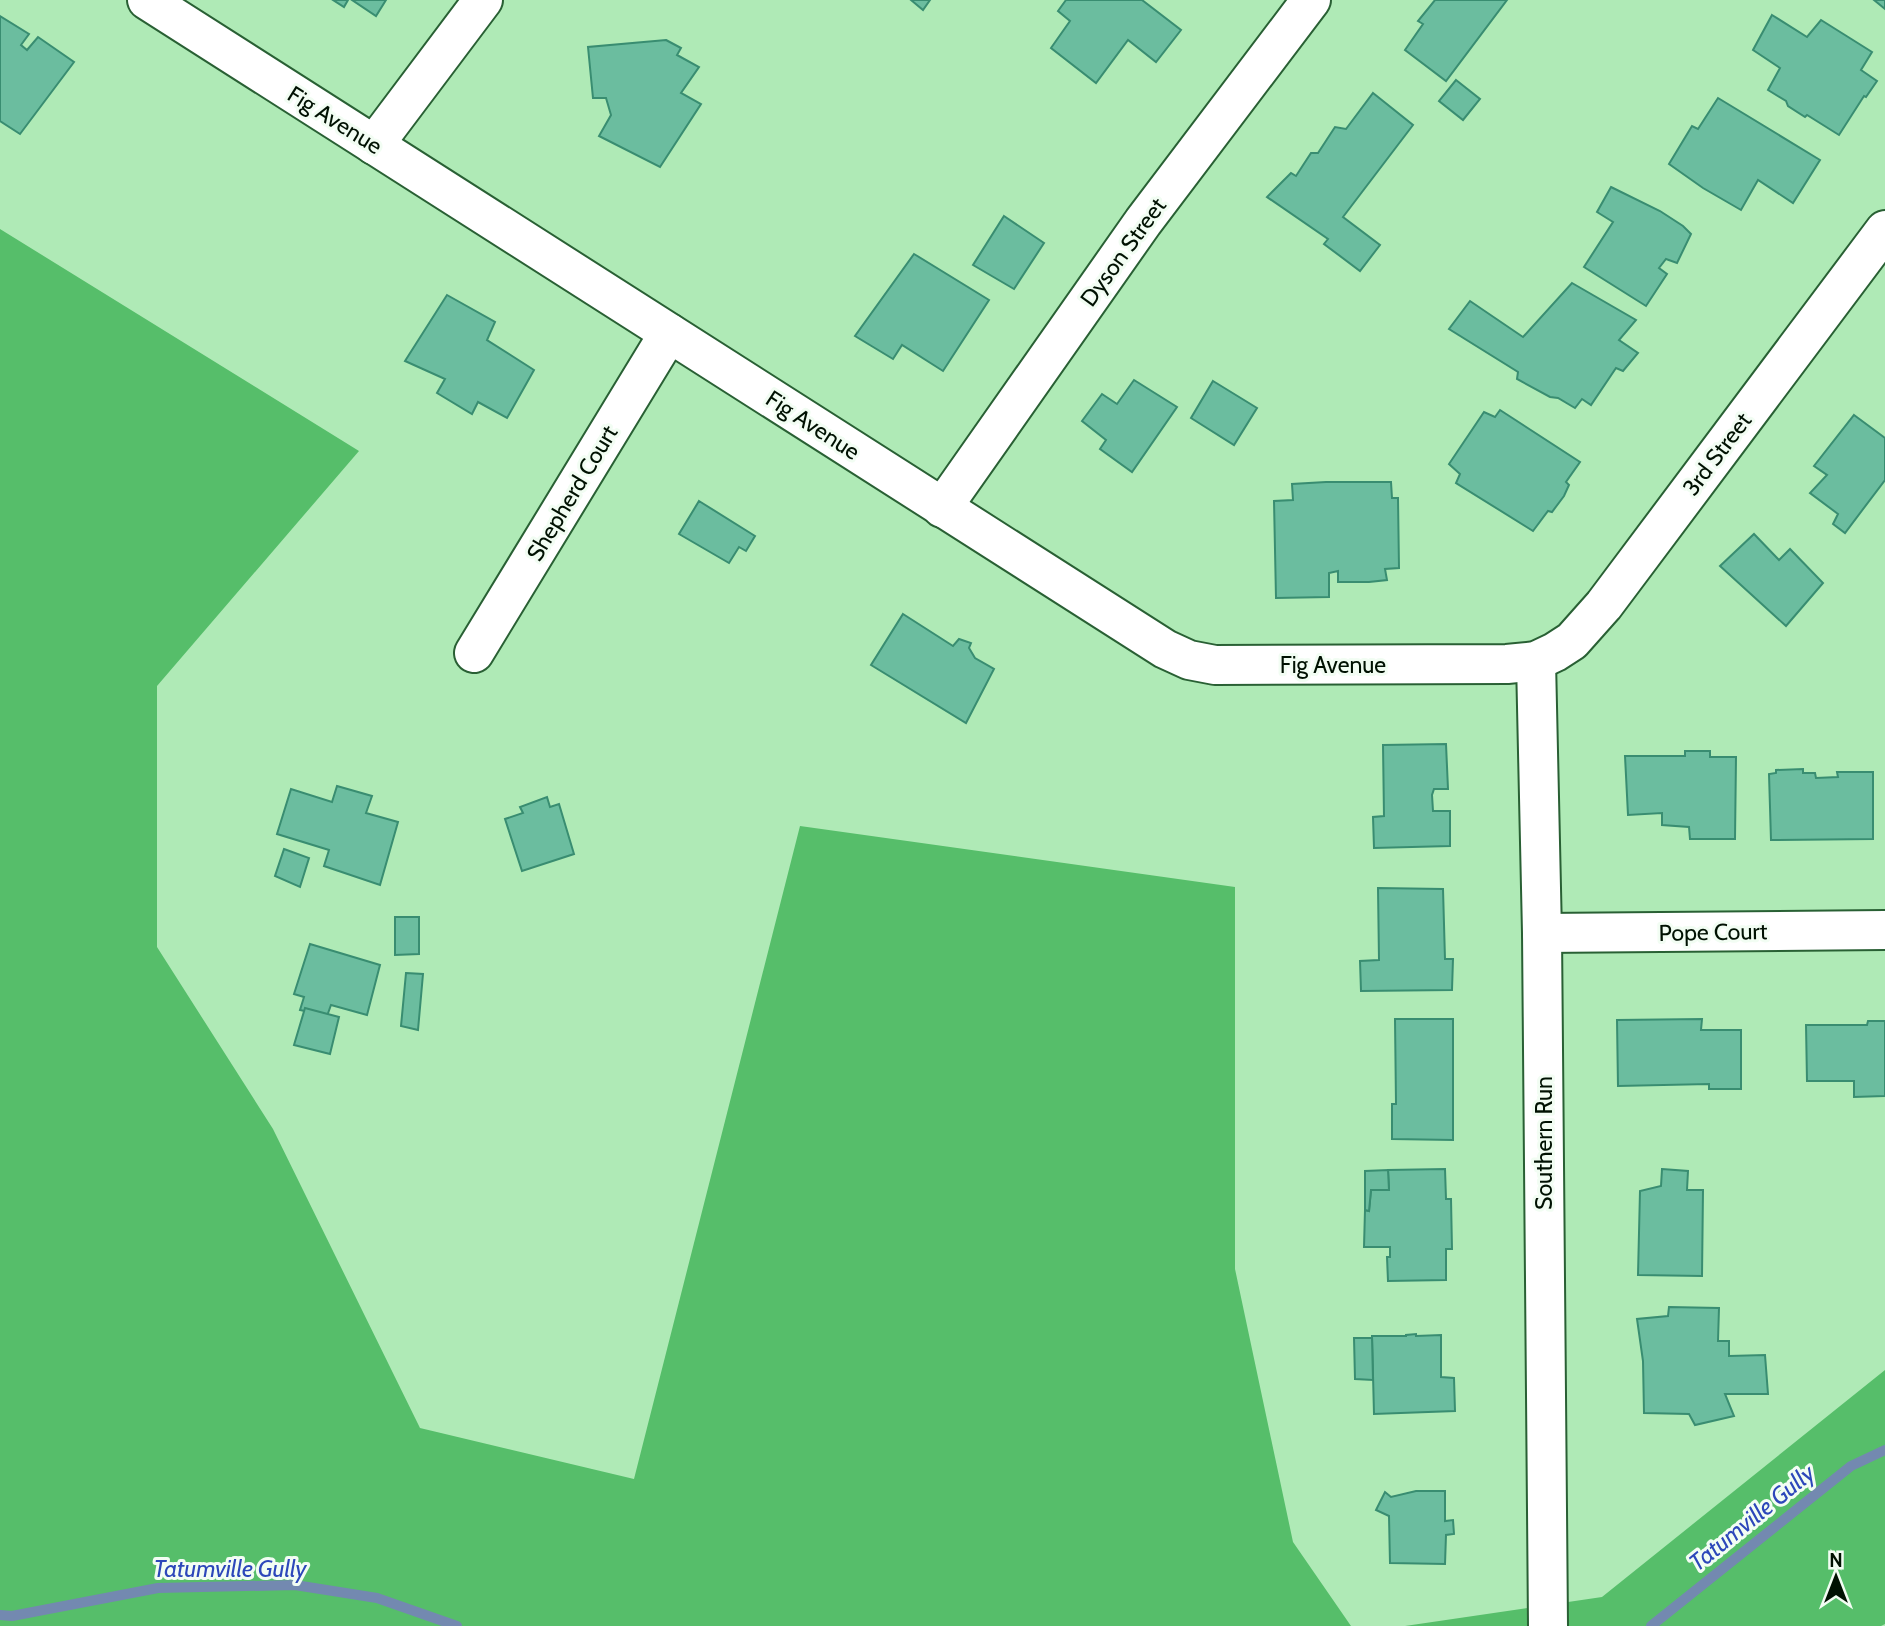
<svg xmlns="http://www.w3.org/2000/svg" width="1885" height="1626" font-family="Cabin,sans-serif">
  <rect width="100%" height="100%" fill="#afeab6"/>
  <g fill="#56be6a">
    <path d="M 0,229 L 359,451 L 157,686 L 157,947 L 273,1129 L 420,1428 L 634,1479 L 800,826 L 1235,887 L 1235,1269 L 1293,1542 L 1351,1626 L 0,1626 Z"/>
    <path d="M 1885,1370 L 1885,1624 L 1881,1626 L 1405,1626 L 1602,1597 Z"/>
  </g>
  <g fill="none" stroke-linecap="round" stroke-linejoin="round">
    <g stroke="#7389b0" stroke-width="10">
      <path d="M 0,1615 L 12,1616 L 158,1588 L 295,1585 L 377,1598 L 457,1626"/>
      <path d="M 1651,1626 L 1851,1466 L 1885,1450"/>
    </g>
  </g>
  <g fill="#6bbd9f" stroke="#398d71" stroke-width="2">
    <path d="M 333,0 L 348,0 L 344,7 Z"/>
    <path d="M 352,0 L 386,0 L 376,16 Z"/>
    <path d="M 911,0 L 930,0 L 923,10 Z"/>
    <path d="M 1066,0 L 1142,0 L 1181,30 L 1156,62 L 1128,40 L 1096,83 L 1051,48 L 1070,21 L 1058,11 Z"/>
    <path d="M 1435,0 L 1507,0 L 1446,81 L 1405,50 L 1423,24 L 1418,21 Z"/>
    <path d="M 1874,0 L 1885,0 L 1885,9 Z"/>
    <path d="M 1772,15 L 1807,37 L 1821,20 L 1872,52 L 1861,70 L 1877,81 L 1866,97 L 1864,96 L 1839,135 L 1807,115 L 1805,117 L 1788,106 L 1786,101 L 1768,90 L 1780,68 L 1753,50 Z"/>
    <path d="M 0,16 L 29,34 L 21,45 L 27,50 L 38,37 L 74,62 L 20,134 L 0,121 Z"/>
    <path d="M 666,40 L 681,48 L 677,55 L 699,67 L 681,93 L 701,104 L 660,167 L 599,136 L 611,115 L 606,98 L 593,98 L 588,47 Z"/>
    <path d="M 1456,80 L 1480,99 L 1463,120 L 1439,101 Z"/>
    <path d="M 1373,93 L 1413,125 L 1343,217 L 1380,245 L 1360,271 L 1324,244 L 1328,239 L 1267,197 L 1291,173 L 1296,176 L 1311,153 L 1318,153 L 1335,127 L 1346,129 Z"/>
    <path d="M 1718,98 L 1820,160 L 1793,203 L 1758,180 L 1741,210 L 1703,188 L 1669,164 L 1692,126 L 1698,129 Z"/>
    <path d="M 1611,187 L 1660,211 L 1683,226 L 1691,234 L 1677,263 L 1666,259 L 1659,268 L 1667,274 L 1646,306 L 1584,267 L 1613,222 L 1597,212 Z"/>
    <path d="M 1004,216 L 1044,243 L 1014,289 L 973,265 Z"/>
    <path d="M 914,254 L 989,300 L 943,371 L 902,345 L 893,359 L 855,336 Z"/>
    <path d="M 1572,283 L 1636,320 L 1619,340 L 1638,353 L 1623,371 L 1616,368 L 1591,405 L 1582,399 L 1575,408 L 1558,398 L 1550,397 L 1517,379 L 1518,372 L 1449,329 L 1470,301 L 1523,337 Z"/>
    <path d="M 447,295 L 495,322 L 487,340 L 534,370 L 507,418 L 478,402 L 472,414 L 437,393 L 445,379 L 405,361 Z"/>
    <path d="M 1134,380 L 1177,407 L 1132,472 L 1100,449 L 1106,440 L 1082,421 L 1102,394 L 1117,404 Z"/>
    <path d="M 1213,381 L 1257,408 L 1234,445 L 1191,418 Z"/>
    <path d="M 1500,410 L 1580,462 L 1566,482 L 1569,485 L 1564,496 L 1552,512 L 1548,511 L 1533,531 L 1456,483 L 1460,474 L 1449,464 L 1484,412 L 1495,417 Z"/>
    <path d="M 1854,415 L 1885,438 L 1885,480 L 1845,533 L 1833,524 L 1838,514 L 1810,493 L 1827,475 L 1814,466 Z"/>
    <path d="M 1326,482 L 1391,482 L 1392,498 L 1398,498 L 1399,568 L 1385,569 L 1387,580 L 1369,582 L 1338,582 L 1338,571 L 1329,573 L 1329,597 L 1276,598 L 1274,501 L 1293,500 L 1292,484 Z"/>
    <path d="M 699,501 L 755,536 L 746,551 L 739,547 L 729,563 L 679,534 Z"/>
    <path d="M 1754,534 L 1779,560 L 1790,549 L 1823,583 L 1786,626 L 1720,566 Z"/>
    <path d="M 903,614 L 953,646 L 959,639 L 971,643 L 969,648 L 975,658 L 994,669 L 966,723 L 871,665 Z"/>
    <path d="M 1446,744 L 1448,789 L 1434,789 L 1432,795 L 1433,811 L 1450,811 L 1450,846 L 1374,848 L 1373,817 L 1384,816 L 1383,745 Z"/>
    <path d="M 1685,751 L 1710,751 L 1710,757 L 1736,757 L 1735,839 L 1690,839 L 1689,827 L 1662,825 L 1662,813 L 1628,815 L 1625,756 L 1685,756 Z"/>
    <path d="M 1803,769 L 1803,773 L 1815,773 L 1816,778 L 1838,777 L 1837,772 L 1873,772 L 1873,839 L 1771,840 L 1769,774 L 1776,773 L 1776,770 Z"/>
    <path d="M 337,786 L 372,796 L 366,813 L 398,822 L 380,885 L 324,866 L 329,850 L 277,834 L 291,789 L 332,802 Z"/>
    <path d="M 547,797 L 550,807 L 559,804 L 574,854 L 522,871 L 505,819 L 523,813 L 520,807 Z"/>
    <path d="M 284,849 L 309,858 L 300,887 L 275,876 Z"/>
    <path d="M 1378,888 L 1443,889 L 1445,959 L 1453,959 L 1452,990 L 1361,991 L 1360,961 L 1379,960 Z"/>
    <path d="M 395,917 L 419,917 L 419,954 L 395,955 Z"/>
    <path d="M 310,944 L 380,965 L 367,1015 L 331,1005 L 327,1016 L 300,1010 L 304,997 L 294,994 Z"/>
    <path d="M 406,973 L 423,974 L 418,1030 L 401,1026 Z"/>
    <path d="M 305,1008 L 339,1017 L 330,1054 L 294,1045 Z"/>
    <path d="M 1395,1019 L 1453,1019 L 1453,1140 L 1392,1139 L 1392,1104 L 1396,1104 Z"/>
    <path d="M 1702,1019 L 1701,1030 L 1741,1030 L 1741,1089 L 1709,1089 L 1709,1084 L 1618,1086 L 1617,1020 Z"/>
    <path d="M 1868,1021 L 1885,1021 L 1885,1096 L 1854,1097 L 1854,1081 L 1807,1081 L 1806,1025 L 1867,1025 Z"/>
    <path d="M 1445,1169 L 1446,1199 L 1451,1199 L 1452,1249 L 1446,1249 L 1446,1280 L 1388,1281 L 1387,1257 L 1390,1257 L 1390,1247 L 1364,1247 L 1365,1210 L 1369,1211 L 1371,1190 L 1389,1190 L 1388,1170 Z"/>
    <path d="M 1662,1169 L 1688,1171 L 1687,1190 L 1703,1190 L 1702,1276 L 1638,1275 L 1640,1191 L 1661,1186 Z"/>
    <path d="M 1388,1170 L 1389,1190 L 1371,1190 L 1369,1211 L 1365,1210 L 1365,1171 Z"/>
    <path d="M 1669,1307 L 1719,1308 L 1718,1341 L 1729,1341 L 1729,1356 L 1765,1355 L 1768,1394 L 1725,1394 L 1734,1416 L 1695,1425 L 1689,1414 L 1644,1413 L 1643,1361 L 1637,1319 L 1668,1316 Z"/>
    <path d="M 1416,1334 L 1416,1336 L 1441,1335 L 1441,1377 L 1454,1378 L 1455,1411 L 1374,1414 L 1372,1336 L 1406,1336 L 1406,1335 Z"/>
    <path d="M 1354,1338 L 1372,1338 L 1373,1380 L 1355,1379 Z"/>
    <path d="M 1416,1491 L 1445,1491 L 1445,1521 L 1453,1520 L 1454,1534 L 1446,1535 L 1445,1564 L 1390,1563 L 1389,1516 L 1376,1510 L 1385,1492 L 1391,1497 Z"/>
  </g>
  <g fill="none" stroke-linecap="round" stroke-linejoin="round">
    <g stroke="#296034" stroke-width="42">
      <g id="street">
        <path d="M 147,0 L 1165,649 L 1189,660 L 1215,665 L 1507,664 L 1536,661 L 1555,652 L 1572,641 L 1604,605 L 1885,230"/>
        <path d="M 374,145 L 483,0"/>
        <path d="M 942,508 L 1143,222 L 1311,0"/>
        <path d="M 474,653 L 669,333"/>
        <path d="M 1536,661 L 1542,933 L 1548,1626"/>
        <path d="M 1542,933 L 1885,930"/>
      </g>
    </g>
    <use href="#street" stroke="#fff" stroke-width="38"/>
  </g>
  <g text-anchor="middle" stroke-width="6" stroke-linejoin="round" paint-order="stroke">
    <g font-size="23" fill="#001102" stroke="#f2fdf3">
      <text transform="translate(335 120) rotate(32)" y="8">Fig Avenue</text>
      <text transform="translate(1123 252) rotate(-54)" y="8">Dyson Street</text>
      <text transform="translate(813 425) rotate(33)" y="8">Fig Avenue</text>
      <text transform="translate(1717 454) rotate(-53)" y="8">3rd Street</text>
      <text transform="translate(572 493) rotate(-59)" y="8">Shepherd Court</text>
      <text x="1333" y="673">Fig Avenue</text>
      <text transform="translate(1713 932) rotate(-1)" y="8">Pope Court</text>
      <text transform="translate(1544 1143) rotate(-90)" y="8">Southern Run</text>
    </g>
    <g font-size="24" font-style="italic" fill="#2c47ba" stroke="#f2fdf3">
      <text transform="translate(1752 1518) rotate(-39)" y="8">Tatumville Gully</text>
      <text x="230" y="1577">Tatumville Gully</text>
    </g>
  </g>
  <g transform="translate(1836 1577)" stroke="#f2fdf3" stroke-width="5" paint-order="stroke">
  <path d="M0-5L12 26L0 18L-12 26Z" fill="#001102"/>
  <text y="-10" font-size="19" font-weight="bold" text-anchor="middle" fill="#001102">N</text>
  </g>
</svg>
